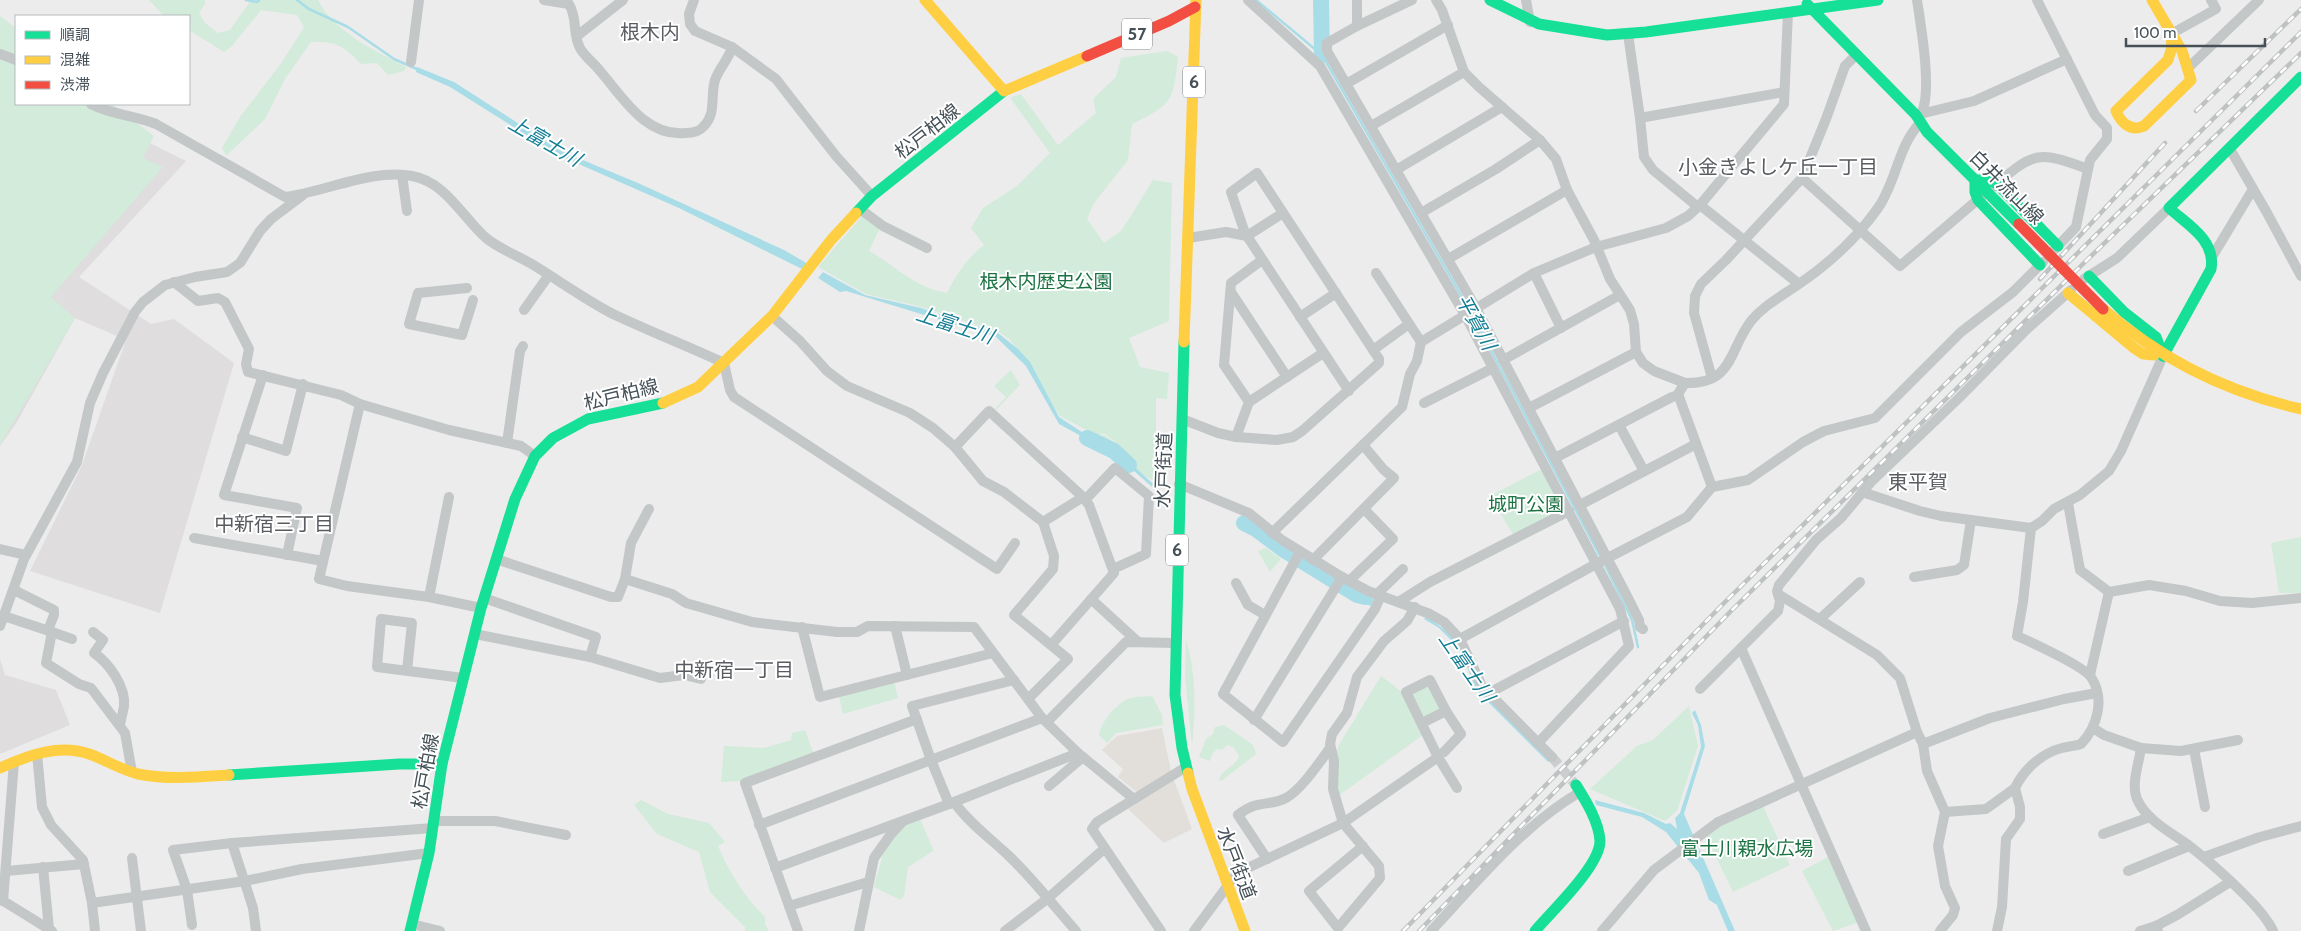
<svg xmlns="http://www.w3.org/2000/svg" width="2301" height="931" font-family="Cabin,'Noto Sans JP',sans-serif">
  <rect width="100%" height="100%" fill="#edecec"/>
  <g fill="#e2dfda">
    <path d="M 1162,728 L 1171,771 L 1137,792 L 1118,777 L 1123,769 L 1102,750 L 1117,736 Z"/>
    <path d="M 1174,780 L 1192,829 L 1164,843 L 1128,809 Z"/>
  </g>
  <g fill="#dfddde">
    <path d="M 0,69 L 16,104 L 71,104 L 186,161 L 79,277 L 151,324 L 174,319 L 234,363 L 160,613 L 30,571 L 82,465 L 126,340 L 75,318 L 17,422 L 0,446 Z"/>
    <path d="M 0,659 L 5,675 L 56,690 L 70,725 L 0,754 Z"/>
  </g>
  <g fill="#d2ebda">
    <path d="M 149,0 L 205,0 L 205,4 L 199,13 L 205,23 L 218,33 L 230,30 L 251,0 L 318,0 C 334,32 376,51 406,67 L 404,71 L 388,75 L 377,63 L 361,64 C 344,46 337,41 311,42 L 285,79 L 265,119 L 226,156 L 222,148 L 240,117 L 282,62 L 304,27 L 297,15 L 261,10 L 231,47 L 224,52 L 189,30 L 189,16 L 164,16 Z"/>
    <path d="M 0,16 L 16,28 L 16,104 L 112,104 L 154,136 L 143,158 L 163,167 L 51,297 L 75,318 L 0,445 Z"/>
    <path d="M 1167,51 L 1178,57 C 1173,102 1173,104 1132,124 L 1128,160 L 1094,203 L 1087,219 L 1104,243 L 1122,230 L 1153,180 L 1172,183 L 1169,321 L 1129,338 L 1140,367 L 1169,373 L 1167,399 L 1156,398 L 1156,481 C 1143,478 1132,464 1122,455 L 1122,448 L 1104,433 L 1098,436 L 1060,416 L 1042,390 L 1025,357 L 1009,339 L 999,332 L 922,307 L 866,294 L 818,267 L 863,215 L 880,228 L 869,251 C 898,267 913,287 947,293 C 956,275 967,258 984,245 L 971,228 L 983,208 L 1017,186 L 1050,153 L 1011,99 L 1011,97 L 1021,94 L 1058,145 L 1096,113 L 1093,99 L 1116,77 L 1121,58 Z"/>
    <path d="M 1011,370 L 1020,385 L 996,410 L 995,409 L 1006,397 L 994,386 Z"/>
    <path d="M 1088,432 L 1097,437 L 1104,435 L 1121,448 L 1110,458 L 1078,440 Z"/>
    <path d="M 1540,470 L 1545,472 L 1564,507 L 1562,511 L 1514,536 L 1490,496 Z"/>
    <path d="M 2301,537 L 2301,593 L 2279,593 L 2271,543 Z"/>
    <path d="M 1266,548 L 1281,559 L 1270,572 L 1258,551 Z"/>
    <path d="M 1186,639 C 1196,674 1196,709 1192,745 L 1185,677 Z"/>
    <path d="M 1381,676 L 1402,692 L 1423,735 L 1338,796 L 1336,754 L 1339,745 Z"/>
    <path d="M 894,681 L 898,698 L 843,714 L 839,696 Z"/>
    <path d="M 1428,684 L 1440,710 L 1425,718 L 1411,695 Z"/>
    <path d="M 1152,696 L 1162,715 L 1163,725 L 1116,733 L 1107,743 L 1099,735 C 1101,722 1116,704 1128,699 C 1134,696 1145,697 1152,696 Z"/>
    <path d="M 1689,706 L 1698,746 L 1677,811 L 1665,821 L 1590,789 L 1637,746 L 1653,740 Z"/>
    <path d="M 1224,725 L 1253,745 L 1256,754 L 1221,781 L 1219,780 C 1222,768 1236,767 1239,756 L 1234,748 L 1228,745 L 1221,750 L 1217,749 L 1212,754 L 1210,761 L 1199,757 L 1206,739 L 1213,734 L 1215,727 Z"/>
    <path d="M 805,730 L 814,755 L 745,781 L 721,782 L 724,746 L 764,748 L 791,740 L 792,733 Z"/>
    <path d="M 641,800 L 668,814 L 709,823 L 725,842 L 718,846 C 729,873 745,897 765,917 L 765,924 L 769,931 L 745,931 L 745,927 L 710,892 L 699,852 L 657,834 L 634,805 Z"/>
    <path d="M 1763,806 L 1790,865 L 1733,892 L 1706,836 L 1719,826 Z"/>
    <path d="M 920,819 L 933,849 L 933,851 L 908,867 L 904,896 L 900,900 L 874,887 L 883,854 L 900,830 L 910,821 Z"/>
    <path d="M 1828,857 L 1859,922 L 1833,931 L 1802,871 Z"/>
  </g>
  <g fill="#a8dde8">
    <path d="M 417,67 L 454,82 L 561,151 L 638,183 L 784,250 L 808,264 L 804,270 L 679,208 L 558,155 L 450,87 L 416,72 Z"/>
    <path d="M 823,272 L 865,295 L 921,308 L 998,333 L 1018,349 L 1030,362 L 1059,417 L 1094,440 L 1107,446 L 1105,449 L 1059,424 L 1026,366 L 996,337 L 846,291 L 840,292 L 818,278 Z"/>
    <path d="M 1115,449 L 1151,482 L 1159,484 L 1159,493 L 1116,455 L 1110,454 Z"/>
    <path d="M 1249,521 L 1295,554 L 1291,559 L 1244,527 Z"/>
    <path d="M 1305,560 L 1337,580 L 1333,586 L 1301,566 Z"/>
    <path d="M 1347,585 L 1374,598 L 1371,606 L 1355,600 L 1343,592 Z"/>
    <path d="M 1427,616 L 1455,638 L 1473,674 L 1550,760 L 1548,762 L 1476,690 L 1462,654 L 1452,641 L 1439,628 L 1424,619 Z"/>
    <path d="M 1695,710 L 1701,725 L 1705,746 L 1684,814 L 1735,931 L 1728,931 L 1717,905 L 1709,900 L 1699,873 L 1666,832 L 1642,817 L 1596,805 L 1595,800 L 1644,813 L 1666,824 L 1670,823 L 1677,829 L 1675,818 L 1680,813 L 1701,747 L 1698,725 L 1692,713 Z"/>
  </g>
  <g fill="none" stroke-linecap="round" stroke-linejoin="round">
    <g stroke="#a8dde8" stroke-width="2.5">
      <path d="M 246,0 L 257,2 L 259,0"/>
      <path d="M 297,0 L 309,9 L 348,27 L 394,59 L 419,70"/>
      <path d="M 1256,0 L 1322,55 L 1469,309"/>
      <path d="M 1471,313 L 1601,558"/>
      <path d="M 1604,563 L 1632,620 L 1638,647"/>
    </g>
    <g stroke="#a8dde8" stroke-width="16">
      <path d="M 1321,0 L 1322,55"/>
      <path d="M 1087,438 L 1114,451 L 1129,465"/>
      <path d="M 1244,523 L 1256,529 L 1284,550 L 1357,595 L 1365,597"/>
    </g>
    <path stroke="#cbcdce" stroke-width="10" stroke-dasharray="10 5" stroke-linecap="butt" d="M 1552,757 L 1576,785"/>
    <g stroke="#c3c7c8" stroke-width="10">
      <path d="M 544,0 L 569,4 C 578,19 572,33 580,48 C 584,56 594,63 600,71 C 622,96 645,137 685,133 C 691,133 699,132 703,127 C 717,114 710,96 715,80 C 719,68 729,59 732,47"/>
      <path d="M 694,0 L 689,14 L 690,24 L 695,31 L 732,47 L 776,79 L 836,156 L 872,196"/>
      <path d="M 1248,0 L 1320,66 L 1465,315 L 1620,609 L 1629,646 L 1538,743"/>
      <path d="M 1357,0 L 1357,26"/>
      <path d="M 1412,0 L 1357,26 L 1327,43 L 1327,51 L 1476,308 L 1625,592 L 1639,620 L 1640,627 L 1643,629"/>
      <path d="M 1436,0 L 1442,10 L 1464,72 L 1479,87 L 1540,140 L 1556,159 L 1567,190 L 1594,240 L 1610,279 L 1630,310 L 1634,324 L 1636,352 L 1643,363 L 1654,371 L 1685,383"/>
      <path d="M 1526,0 L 1530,22"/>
      <path d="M 1917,0 C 1921,27 1932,89 1922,112"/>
      <path d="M 2037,0 L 2095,115 L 2107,128 L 2107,139 L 2090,160 L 2076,227 L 2055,249"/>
      <path d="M 1628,34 L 1640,118 L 1644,157 L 1653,170 L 1698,207"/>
      <path d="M 2171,34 L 2216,9 L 2211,0"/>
      <path d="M 577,36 L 623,0"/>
      <path d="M 0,54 L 16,60"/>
      <path d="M 411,62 L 419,0"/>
      <path d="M 2189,67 L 2259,0"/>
      <path d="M 1346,84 L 1448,25"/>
      <path d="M 91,104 C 112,115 134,115 156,124 L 285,197 C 325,192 373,168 412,176 C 446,182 462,217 486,238 C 501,250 519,256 535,266 C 561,282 586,300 613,314 C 649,331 687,346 724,363 L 730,390 L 734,397 L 997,569 L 1015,543"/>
      <path d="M 1916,115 L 1974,101 L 2067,59"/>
      <path d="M 1640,118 L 1784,92"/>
      <path d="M 1371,126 L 1464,72"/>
      <path d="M 2230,149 L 2266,211 L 2301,276"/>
      <path d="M 1396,170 L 1502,107"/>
      <path d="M 402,175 L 407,211"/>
      <path d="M 1802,178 L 1900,266 L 1982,196"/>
      <path d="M 1993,187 C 2034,152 2037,150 2088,169"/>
      <path d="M 1700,205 L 1799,284"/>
      <path d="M 860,209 L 883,226 L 927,248"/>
      <path d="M 1421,213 L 1496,169 L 1540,140"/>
      <path d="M 1188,238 L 1226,232 L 1247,236 L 1283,213"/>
      <path d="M 2212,257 L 2253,189"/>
      <path d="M 1448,259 L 1567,190"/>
      <path d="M 1262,260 L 1231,283 L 1224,365 L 1249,402 L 1323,353"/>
      <path d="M 1376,273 L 1421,342"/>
      <path d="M 1534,273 L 1561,328"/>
      <path d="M 2084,279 L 2117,258 L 2169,208"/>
      <path d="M 174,282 L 198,301 L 218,298 L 225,302 L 249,349 L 246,364 L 248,372 L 341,395 L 360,404 L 449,430 L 521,446 L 535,456"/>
      <path d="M 467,288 L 418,293 L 409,324 L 462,335 L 473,300"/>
      <path d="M 1231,292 L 1287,377"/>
      <path d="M 524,310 L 549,275"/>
      <path d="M 772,316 L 800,341 L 827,371 L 847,386 L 910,413 L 933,428 L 955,447 L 983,481 L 1004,492 L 1043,522 L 1054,556 L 1053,569 L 1014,615 L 1068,659 L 1028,699"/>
      <path d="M 1300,317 L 1336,293"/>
      <path d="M 1373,350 L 1409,324"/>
      <path d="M 1503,360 L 1620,295"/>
      <path d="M 263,375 L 224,495 L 297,508 L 287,555"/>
      <path d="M 1712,378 L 1694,313 L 1695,296 L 1701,284 L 1726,260 L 1802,178 L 1826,119 L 1845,66 L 1856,55"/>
      <path d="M 1424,403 L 1493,368"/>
      <path d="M 360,404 L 319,579 L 347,586 L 429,597"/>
      <path d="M 1529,408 L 1636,352"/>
      <path d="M 1182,419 L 1218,433 L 1236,437 L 1277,440 L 1293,437 L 1302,431 L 1379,363 L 1379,359 L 1257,173 L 1231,192 L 1245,233 L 1349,391"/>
      <path d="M 1619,425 L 1644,471"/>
      <path d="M 242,437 L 286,451 L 303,384"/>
      <path d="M 1236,437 L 1249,402"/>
      <path d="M 507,443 L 520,351 L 523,346"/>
      <path d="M 955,447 L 989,411 L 1083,497 L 1089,505 L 1114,573 L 1052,644"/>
      <path d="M 1555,458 L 1672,397 L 1679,395"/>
      <path d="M 1179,484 L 1249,513 L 1282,540 L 1342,577 L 1368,591 L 1430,614 L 1444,622 L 1460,639 L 1482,686 L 1552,757"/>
      <path d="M 1712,487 L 1678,394 L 1685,383 C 1734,384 1728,351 1751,321 C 1764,305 1782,296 1799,284 C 1830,263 1856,239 1878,208 C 1896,183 1898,146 1920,123"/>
      <path d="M 1862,492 L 1920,511 L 1941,516 L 2031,528"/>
      <path d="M 449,497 L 429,597 L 481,608"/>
      <path d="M 1086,499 L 1115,468 L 1149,496 L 1146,554 L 1113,569"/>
      <path d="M 2068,503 L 2080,570 L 2109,592 L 2149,585 L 2186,591 L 2220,601 L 2252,603 L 2301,598"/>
      <path d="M 1580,505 L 1696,444"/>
      <path d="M 1043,522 L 1083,497"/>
      <path d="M 1272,533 L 1402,407 L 1410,374 L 1417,361 L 1421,342 L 1534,273 L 1596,247 L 1666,228 L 1688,216 L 1700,205 L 1784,104 L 1788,12"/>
      <path d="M 194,538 L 323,561"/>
      <path d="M 0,549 L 26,555"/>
      <path d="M 1300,552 L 1223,694 L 1283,742 L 1375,609 L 1381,595"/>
      <path d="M 496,559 L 611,597 L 618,597 L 625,579 L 631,543 L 649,509"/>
      <path d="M 1313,560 L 1394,478 L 1384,470 L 1363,445"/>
      <path d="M 1914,577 L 1957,570 L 1964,565 L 1971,520"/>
      <path d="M 625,579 L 672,594 L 686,603 L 752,622 L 837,632 L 857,632 L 868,626 L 974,627 L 1042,718 L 1078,753 L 949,804 L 775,868"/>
      <path d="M 1349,581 L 1393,539 L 1364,509"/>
      <path d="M 1236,583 L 1248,605 L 1265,615"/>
      <path d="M 14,590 L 54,610 L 54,615 L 48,630"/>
      <path d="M 1377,594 L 1403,569"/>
      <path d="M 1778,594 L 1877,655 L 1900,678 L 1917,732 L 1923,744 L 1927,771 L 1945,812 L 1938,846 L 1945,886 L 1955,908 L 1953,915 L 1940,931"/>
      <path d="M 484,598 L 596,637 L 590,657"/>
      <path d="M 1091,599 L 1137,641"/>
      <path d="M 1400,601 L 1430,582 L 1569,511"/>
      <path d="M 4,616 L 52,632 L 46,663 L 79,684 L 91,688 L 125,733 L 132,772"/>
      <path d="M 1820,619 L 1860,582"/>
      <path d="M 0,626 L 24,559 L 77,462 L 90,403 L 103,373 L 135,312 L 143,302 L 165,285 L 195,277 L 227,272 L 240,263 L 260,231 L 271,219 L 303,195"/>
      <path d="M 895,626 L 907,675"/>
      <path d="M 802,627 L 820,697 L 993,653"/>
      <path d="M 52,632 L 72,639"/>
      <path d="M 93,632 L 103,640 L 94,653 C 109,663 126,687 124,706 C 123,712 121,719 120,725"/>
      <path d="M 475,634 L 590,657 L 660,678 L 684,675 L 701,679"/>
      <path d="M 1460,639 L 1596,564 L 1687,517 L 1712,487 L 1748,480 L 1803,442 L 1824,431 L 1875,418 L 1961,332 L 2013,292 L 2043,262"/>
      <path d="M 1741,648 L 1866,931"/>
      <path d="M 407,671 L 412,623 L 381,619 L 377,667 L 463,678"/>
      <path d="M 2090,675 L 2109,592"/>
      <path d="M 1700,689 L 1778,611 L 1780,601 L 1777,591 L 1779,585 L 1816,540 L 1841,518 L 1871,482 L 1959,398 L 2026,330 L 2071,290"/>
      <path d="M 1489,693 L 1624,621"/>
      <path d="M 1254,720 L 1342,577"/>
      <path d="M 1047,722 L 1126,642 L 1175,643"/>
      <path d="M 1422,723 L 1446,711 L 1430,680 L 1406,692 L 1438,757 L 1457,788"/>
      <path d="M 2093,728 L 2104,735 L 2141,748"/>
      <path d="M 2238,740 L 2181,751 L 2141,748 C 2139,764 2130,786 2138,801 C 2147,820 2170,832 2187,844 C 2209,861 2263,907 2273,931"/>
      <path d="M 1923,744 L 1990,718 L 2064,699 L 2097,693"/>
      <path d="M 2194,749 L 2205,807"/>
      <path d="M 1444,752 L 1461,734 L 1446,711"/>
      <path d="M 1078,753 L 1134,799"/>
      <path d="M 37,754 L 42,807 L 51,825 L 83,860 L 92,903 L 95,931"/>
      <path d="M 1049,786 L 1083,757"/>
      <path d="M 954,802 C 969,823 990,838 1009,856 C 1033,879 1054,906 1076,931"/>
      <path d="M 949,804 L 931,760 L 912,706 L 1014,680"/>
      <path d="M 1945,812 L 1986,809 L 2015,788"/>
      <path d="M 434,821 L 495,821 L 566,835"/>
      <path d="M 759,825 L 1042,718"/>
      <path d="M 2103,834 L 2150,817"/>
      <path d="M 232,843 L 253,908 L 256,931"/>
      <path d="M 1363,846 L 1309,891 L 1338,928 L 1380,878 L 1379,866 L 1343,823 L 1333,789 L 1334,761 L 1330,744 L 1332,734 L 1347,713 L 1357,677 L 1384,641 L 1407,621 L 1415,607"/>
      <path d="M 2204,857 L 2260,837 L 2301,826"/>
      <path d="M 132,858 L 141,931"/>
      <path d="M 1267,859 L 1238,815 C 1258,799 1268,807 1286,798 C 1301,790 1319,763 1330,748"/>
      <path d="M 43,867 L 49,929"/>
      <path d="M 6,871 L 84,864"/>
      <path d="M 2128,871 L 2189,846"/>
      <path d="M 0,899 L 52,931"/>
      <path d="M 3,901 L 14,762"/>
      <path d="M 92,903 L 245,881 L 302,869 L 429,853"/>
      <path d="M 789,906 L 868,882"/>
      <path d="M 412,924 L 440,931"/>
      <path d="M 192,925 L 187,890 L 173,850 L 232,843 L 433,828"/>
      <path d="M 798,931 L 745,783 L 917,719"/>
      <path d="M 859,931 L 874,858 L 891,834 L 902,822"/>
      <path d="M 1005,931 L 1047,899 L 1104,849"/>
      <path d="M 1161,931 L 1092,829 L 1097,822 L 1186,767"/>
      <path d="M 1194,931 L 1237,873 L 1343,823 L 1438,757"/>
      <path d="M 1431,931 C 1476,883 1523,825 1580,792"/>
      <path d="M 1602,931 L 1654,870 L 1718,822 L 1917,732"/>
      <path d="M 1997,931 L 2002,907 L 2006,839 L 2020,819 L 2020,807 L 2015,788 C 2024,769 2042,753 2062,748 C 2069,746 2075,746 2081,744 C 2098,726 2105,698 2091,677 C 2083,666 2031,642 2017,636 L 2023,602 L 2031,528 L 2042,521 L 2054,509 L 2080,495 L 2109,471 L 2121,451 L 2163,356"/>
      <path d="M 2140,931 L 2156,926"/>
      <path d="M 2158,931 L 2156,926 L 2177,915 L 2230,882"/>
    </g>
    <g stroke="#16e098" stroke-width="11">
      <path d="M 1490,0 L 1539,24 L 1607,35 L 1646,32 L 1878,0"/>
      <path d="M 1807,4 L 1916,115 L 1927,132 L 2019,224"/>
      <path d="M 856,213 L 872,196 L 1004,91"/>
      <path d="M 2040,265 L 1978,200 L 1975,192 L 1975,180 L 1987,180 L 1997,184 L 2058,246"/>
      <path d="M 2089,276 L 2124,312 L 2156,337 L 2163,356"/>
      <path d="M 1184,342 L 1175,695 L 1182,748 L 1188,773"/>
      <path d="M 2163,356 L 2211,269 C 2216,240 2188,225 2169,208 L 2301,77"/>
      <path d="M 229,775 L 399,764 L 442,764"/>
      <path d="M 410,931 L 429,853 L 442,764 L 481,608 L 515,499 L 535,456 L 553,438 L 588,419 L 663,403"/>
      <path d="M 1535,931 C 1551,912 1600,866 1600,841 C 1599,822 1586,801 1576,785"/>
    </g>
    <g stroke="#ffcf43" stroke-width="11">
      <path d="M 925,0 L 1004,91 L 1087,56"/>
      <path d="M 2152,0 L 2182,51 L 2191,80 L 2144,126 C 2131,132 2121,123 2116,111 L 2168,60 L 2172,47 L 2171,34"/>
      <path d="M 2068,293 L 2134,348 L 2143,354 L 2154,355"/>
      <path d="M 2103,309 C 2161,360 2226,392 2301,409"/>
      <path d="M 1184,342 L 1196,0"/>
      <path d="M 663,403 L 698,387 L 772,316 L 831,240 L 856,213"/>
      <path d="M 0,768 C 29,755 60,743 92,755 C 107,761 122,770 138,774 C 168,780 199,777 229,775"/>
      <path d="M 1188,773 L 1192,789 L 1245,931"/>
    </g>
    <path stroke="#f24e42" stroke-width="11" d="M 1087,56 L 1169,21 L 1195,7"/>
    <g stroke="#bfc2c3" stroke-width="4.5">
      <g id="rail">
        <path d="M 2196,111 L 2301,9"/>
        <path d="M 2040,279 L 2165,143"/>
        <path d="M 1403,931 L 1724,603 L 2301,32"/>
        <path d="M 1419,931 L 1731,611 L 2087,260 L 2301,53"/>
      </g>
    </g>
    <use href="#rail" stroke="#fff" stroke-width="2.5" stroke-dasharray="8" stroke-linecap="butt"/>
    <path stroke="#f24e42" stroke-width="11" d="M 2019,224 L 2103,309"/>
  </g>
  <g text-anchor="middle" stroke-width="4" stroke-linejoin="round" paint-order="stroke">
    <g fill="#fff" stroke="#7d8489" stroke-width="1">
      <rect x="1122" y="18.5" width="30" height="31" rx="4"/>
      <rect x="1183" y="66.5" width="22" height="31" rx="4"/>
      <rect x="1166" y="534.5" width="22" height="31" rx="4"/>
    </g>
    <g font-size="18" font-weight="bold" fill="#455057">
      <text x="1137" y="40">57</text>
      <text x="1194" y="88">6</text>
      <text x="1177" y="556">6</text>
    </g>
    <g font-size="19" fill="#455057" stroke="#fff">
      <text transform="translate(927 131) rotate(-38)" y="7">松戸柏線</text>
      <text transform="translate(2007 187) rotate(45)" y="7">白井流山線</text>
      <text transform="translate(621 394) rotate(-14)" y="7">松戸柏線</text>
      <text transform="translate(1163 470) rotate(-88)" y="7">水戸街道</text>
      <text transform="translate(425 771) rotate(-80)" y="7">松戸柏線</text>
      <text transform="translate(1237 863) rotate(69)" y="7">水戸街道</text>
    </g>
    <g font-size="19" fill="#1b7343" stroke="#fff">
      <text x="1046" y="288">根木内歴史公園</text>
      <text x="1526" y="511">城町公園</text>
      <text x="1747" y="855">富士川親水広場</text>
    </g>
    <g font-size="20" fill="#595c60" stroke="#fff">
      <text x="650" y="39">根木内</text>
      <text x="1778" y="174">小金きよしケ丘一丁目</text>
      <text x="1918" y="489">東平賀</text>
      <text x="274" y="531">中新宿三丁目</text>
      <text x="734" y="677">中新宿一丁目</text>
    </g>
    <g font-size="20" font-style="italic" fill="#147f95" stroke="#fff">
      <text transform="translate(545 141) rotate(30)" y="7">上富士川</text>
      <text transform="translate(1476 322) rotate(61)" y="7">平賀川</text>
      <text transform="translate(955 325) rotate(18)" y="7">上富士川</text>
      <text transform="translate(1467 667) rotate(55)" y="7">上富士川</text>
    </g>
  </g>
  <rect x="15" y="15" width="175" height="90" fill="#ffffff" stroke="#b5b9bc"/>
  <rect x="25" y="31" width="25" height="8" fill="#16e098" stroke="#b5b9bc"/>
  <text x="60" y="40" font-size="15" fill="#455057">順調</text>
  <rect x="25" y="56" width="25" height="8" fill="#ffcf43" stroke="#b5b9bc"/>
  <text x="60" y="65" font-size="15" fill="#455057">混雑</text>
  <rect x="25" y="81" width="25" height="8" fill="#f24e42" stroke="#b5b9bc"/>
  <text x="60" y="90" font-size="15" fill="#455057">渋滞</text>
  <path d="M2126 38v8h139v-8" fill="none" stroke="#455057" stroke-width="2.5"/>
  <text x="2134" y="38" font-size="15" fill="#455057" stroke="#ffffff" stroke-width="4" paint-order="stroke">100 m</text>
</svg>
